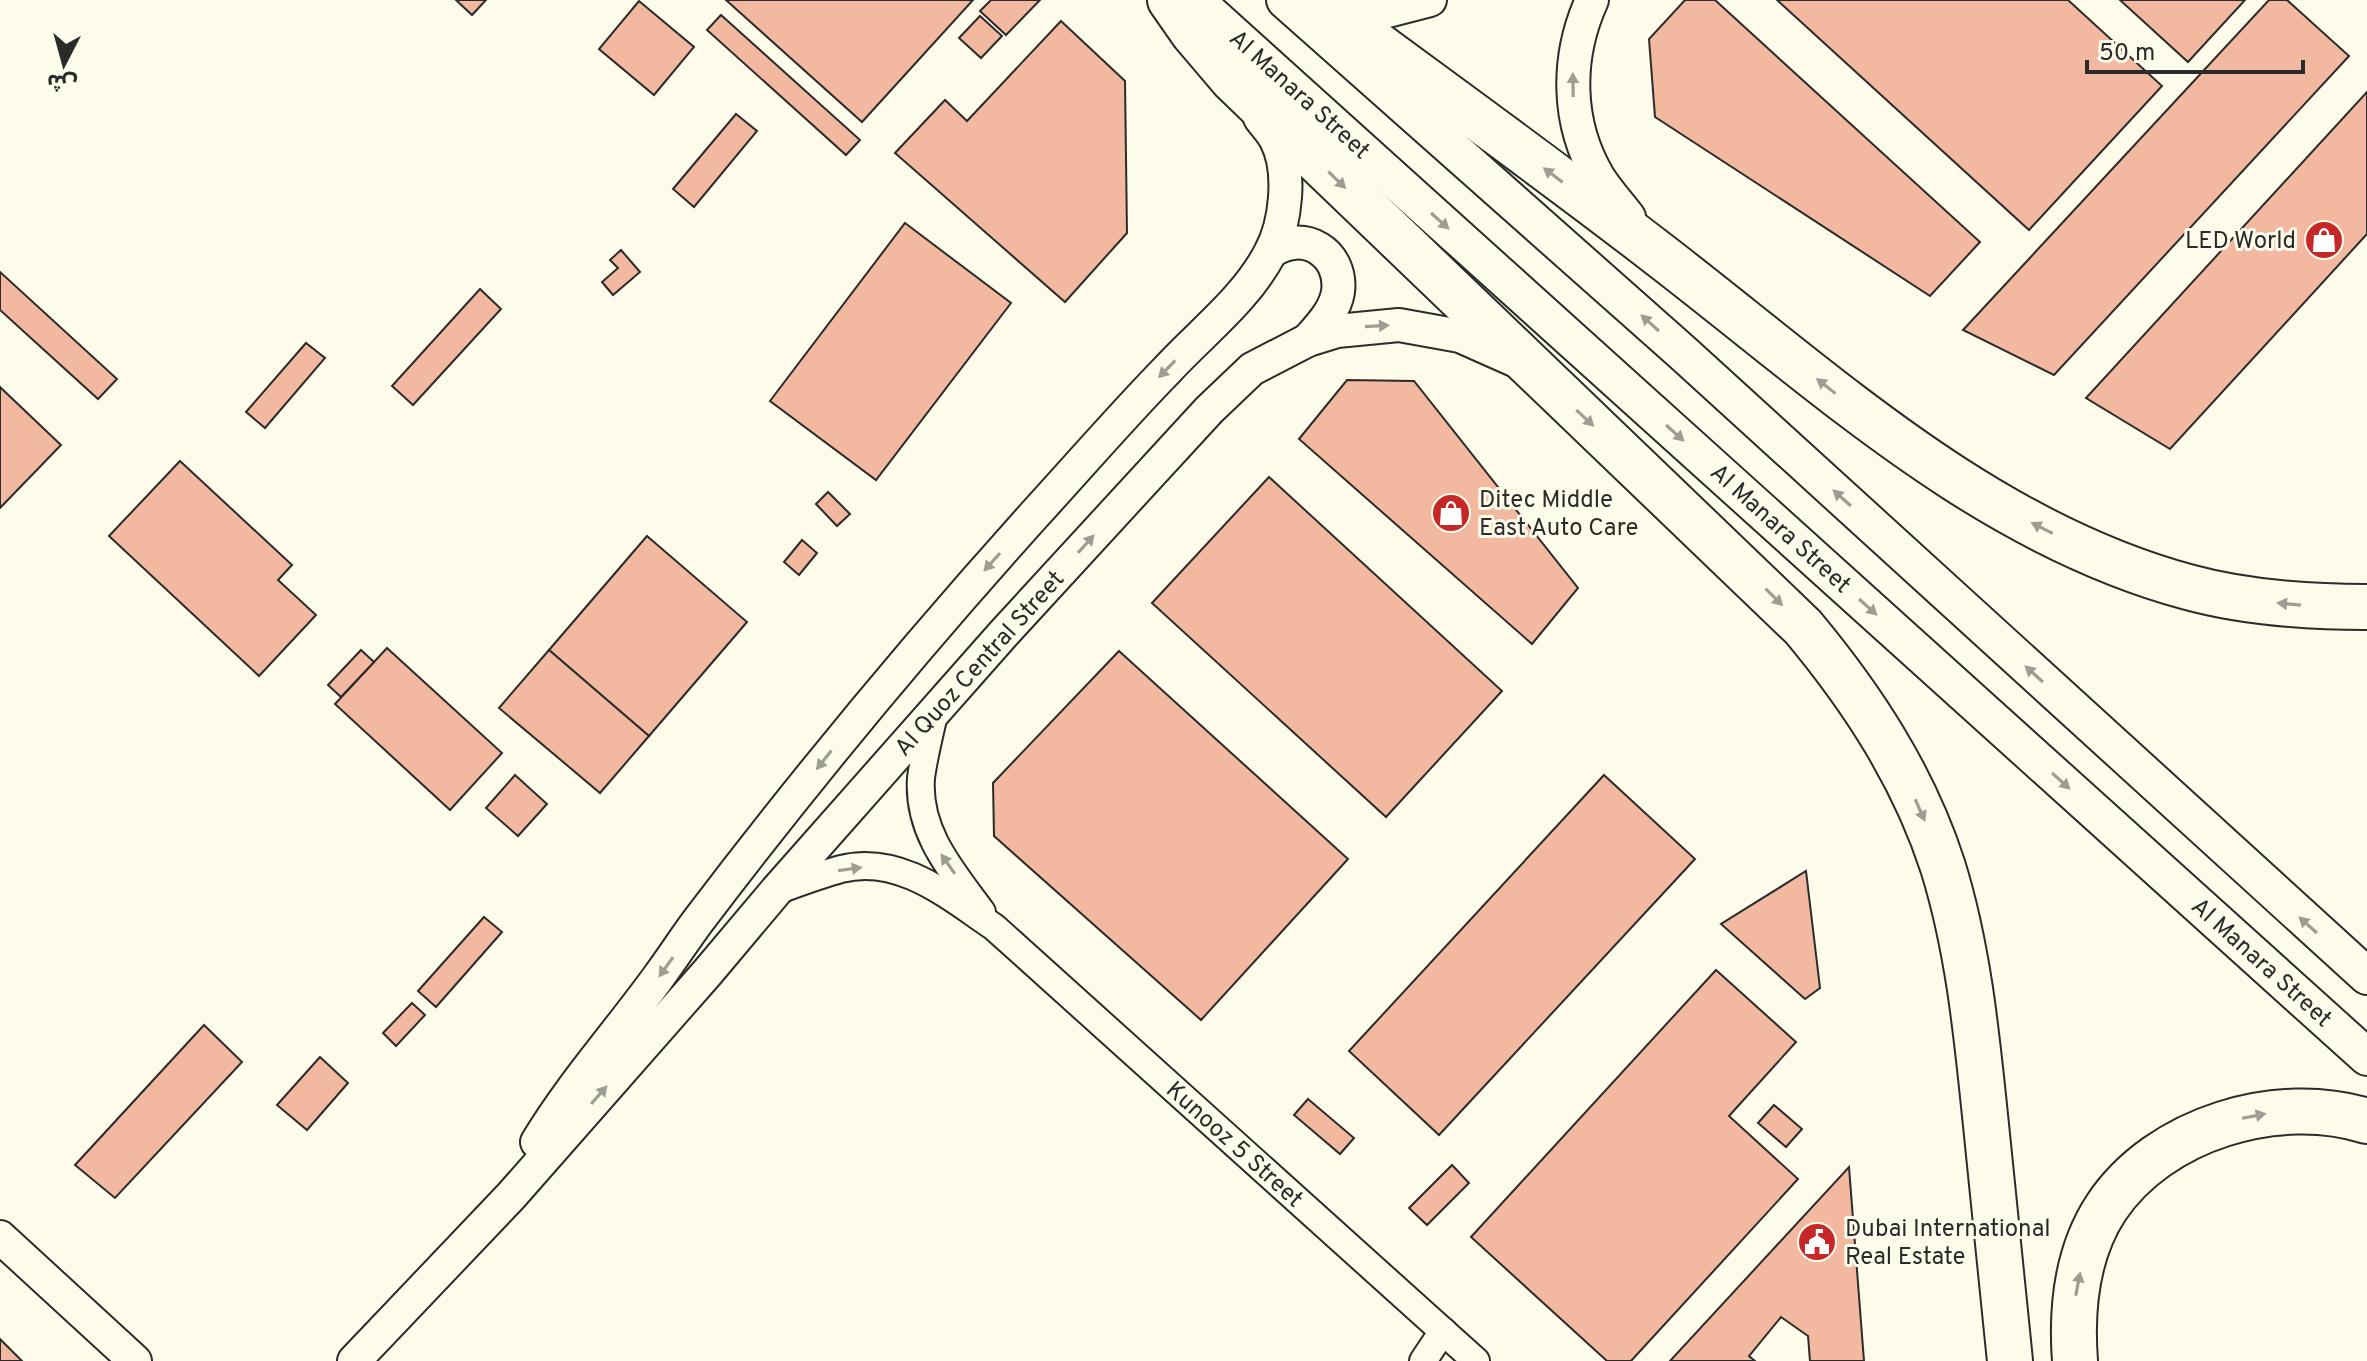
<svg xmlns="http://www.w3.org/2000/svg" width="2367" height="1361" font-family="Overpass,'Noto Sans Arabic',sans-serif">
  <rect width="100%" height="100%" fill="#fdfbea"/>
  <g fill="#f2b8a0" stroke="#2b2b2b" stroke-width="2">
    <path d="M 456,0 L 486,0 L 472,15 Z"/>
    <path d="M 726,0 L 973,0 L 862,122 Z"/>
    <path d="M 991,0 L 1040,0 L 1006,35 L 980,11 Z"/>
    <path d="M 1685,0 L 1715,0 L 1980,242 L 1930,296 L 1655,117 L 1649,39 Z"/>
    <path d="M 1777,0 L 2068,0 L 2162,86 L 2029,230 Z"/>
    <path d="M 2120,0 L 2245,0 L 2188,62 Z"/>
    <path d="M 2269,0 L 2287,0 L 2349,56 L 2054,375 L 1963,330 Z"/>
    <path d="M 639,1 L 694,47 L 654,95 L 599,49 Z"/>
    <path d="M 721,15 L 860,140 L 846,155 L 707,30 Z"/>
    <path d="M 980,16 L 1002,36 L 981,58 L 959,38 Z"/>
    <path d="M 1061,21 L 1125,81 L 1127,233 L 1065,302 L 895,153 L 945,100 L 967,121 Z"/>
    <path d="M 2367,92 L 2367,234 L 2170,449 L 2086,398 Z"/>
    <path d="M 736,114 L 757,131 L 694,207 L 673,189 Z"/>
    <path d="M 905,223 L 1011,303 L 876,480 L 770,401 Z"/>
    <path d="M 621,250 L 640,272 L 613,295 L 602,282 L 618,268 L 610,260 Z"/>
    <path d="M 0,272 L 117,379 L 98,399 L 0,310 Z"/>
    <path d="M 480,289 L 501,309 L 413,405 L 392,386 Z"/>
    <path d="M 306,343 L 325,358 L 265,428 L 246,412 Z"/>
    <path d="M 1347,380 L 1414,381 L 1578,588 L 1532,644 L 1299,439 Z"/>
    <path d="M 0,387 L 61,445 L 0,508 Z"/>
    <path d="M 180,461 L 292,565 L 278,580 L 316,615 L 259,676 L 109,536 Z"/>
    <path d="M 1269,477 L 1502,691 L 1386,817 L 1152,603 Z"/>
    <path d="M 828,492 L 850,514 L 837,526 L 816,504 Z"/>
    <path d="M 647,536 L 747,622 L 649,736 L 549,650 Z"/>
    <path d="M 802,540 L 817,553 L 799,575 L 784,562 Z"/>
    <path d="M 387,648 L 502,753 L 450,810 L 335,704 Z"/>
    <path d="M 361,650 L 374,662 L 341,697 L 328,685 Z"/>
    <path d="M 549,650 L 649,736 L 600,793 L 499,708 Z"/>
    <path d="M 1119,651 L 1348,859 L 1201,1020 L 994,836 L 993,783 Z"/>
    <path d="M 515,775 L 547,804 L 518,836 L 486,808 Z"/>
    <path d="M 1604,775 L 1695,859 L 1439,1135 L 1349,1051 Z"/>
    <path d="M 1806,871 L 1820,988 L 1805,999 L 1721,924 Z"/>
    <path d="M 484,917 L 502,932 L 436,1007 L 418,991 Z"/>
    <path d="M 1716,970 L 1796,1042 L 1729,1116 L 1798,1179 L 1631,1361 L 1607,1361 L 1471,1237 Z"/>
    <path d="M 412,1003 L 425,1015 L 396,1046 L 383,1033 Z"/>
    <path d="M 204,1025 L 242,1062 L 115,1198 L 75,1165 Z"/>
    <path d="M 320,1057 L 348,1083 L 307,1130 L 277,1105 Z"/>
    <path d="M 1308,1099 L 1354,1138 L 1340,1154 L 1294,1115 Z"/>
    <path d="M 1774,1105 L 1802,1129 L 1786,1147 L 1758,1123 Z"/>
    <path d="M 1452,1165 L 1469,1183 L 1427,1225 L 1409,1208 Z"/>
    <path d="M 1849,1167 L 1864,1361 L 1810,1361 L 1808,1336 L 1781,1317 L 1749,1356 L 1755,1361 L 1670,1361 Z"/>
    <path d="M 0,1339 L 22,1361 L 0,1361 Z"/>
  </g>
  <g fill="none" stroke-linecap="round" stroke-linejoin="round">
    <g stroke="#2b2b2b" stroke-width="30">
      <g id="minor">
        <path d="M 935,710 C 930,733 924,755 921,778 C 917,832 952,871 982,912"/>
        <path d="M 776,891 C 798,883 819,875 841,869 C 900,854 949,897 994,927 L 1476,1361"/>
        <path d="M 1423,1361 L 1443,1331"/>
      </g>
    </g>
    <g stroke="#2b2b2b" stroke-width="36">
      <g id="tertiary">
        <path d="M 1592,0 C 1566,57 1566,123 1599,178 C 1608,192 1619,204 1629,217"/>
        <path d="M 1340,17 L 1376,14 L 1430,0"/>
        <path d="M 1272,251 C 1304,229 1343,253 1338,292 C 1335,311 1320,326 1308,340"/>
        <path d="M 537,1142 C 572,1084 617,1034 657,979 C 671,960 684,940 698,921 C 805,780 917,645 1035,514 C 1079,466 1122,416 1167,370 C 1202,332 1246,299 1270,253 C 1286,224 1292,171 1276,140 C 1272,132 1265,125 1260,118"/>
        <path d="M 0,1237 L 135,1361"/>
        <path d="M 354,1361 L 511,1196 L 707,973 L 776,891 L 1004,633 L 1209,410 L 1252,369 L 1308,340 L 1337,331 L 1399,325 L 1460,336 L 1514,360"/>
      </g>
    </g>
    <g stroke="#2b2b2b" stroke-width="40">
      <g id="secondary">
        <path d="M 1195,0 L 2367,1057"/>
        <path d="M 1285,0 L 1683,353 L 2367,976"/>
      </g>
    </g>
    <g stroke="#2b2b2b" stroke-width="48">
      <g id="motorway">
        <path d="M 1170,0 L 1193,33 L 1233,80 L 1803,627 C 1863,699 1914,777 1943,867 C 1969,951 1977,1038 1986,1125 C 1994,1204 2002,1282 2010,1361"/>
        <path d="M 1317,0 C 1430,84 1545,166 1656,252 C 1822,379 1981,531 2188,587 C 2246,603 2307,607 2367,607"/>
        <path d="M 2075,1361 C 2071,1308 2076,1254 2106,1208 C 2159,1128 2278,1093 2367,1121"/>
      </g>
    </g>
    <use href="#minor" stroke="#fdfbea" stroke-width="26"/>
    <use href="#tertiary" stroke="#fdfbea" stroke-width="32"/>
    <use href="#secondary" stroke="#fdfbea" stroke-width="36"/>
    <use href="#motorway" stroke="#fdfbea" stroke-width="44"/>
  </g>
  <defs><path id="oneway-solid" d="M-6-.8H1V-3.2L6.5 0L1 3.2V.8H-6Z" transform="scale(2)"/></defs>
  <g fill="#9e9d94">
    <use href="#oneway-solid" transform="translate(1573 85) rotate(-91)"/>
    <use href="#oneway-solid" transform="translate(1553 175) rotate(-143)"/>
    <use href="#oneway-solid" transform="translate(1337 180) rotate(44)"/>
    <use href="#oneway-solid" transform="translate(1440 221) rotate(42)"/>
    <use href="#oneway-solid" transform="translate(1650 323) rotate(-138)"/>
    <use href="#oneway-solid" transform="translate(1377 326) rotate(-3)"/>
    <use href="#oneway-solid" transform="translate(1167 369) rotate(134)"/>
    <use href="#oneway-solid" transform="translate(1826 386) rotate(-142)"/>
    <use href="#oneway-solid" transform="translate(1585 418) rotate(43)"/>
    <use href="#oneway-solid" transform="translate(1675 433) rotate(42)"/>
    <use href="#oneway-solid" transform="translate(1842 498) rotate(-138)"/>
    <use href="#oneway-solid" transform="translate(2042 528) rotate(-153)"/>
    <use href="#oneway-solid" transform="translate(1086 544) rotate(-48)"/>
    <use href="#oneway-solid" transform="translate(992 562) rotate(132)"/>
    <use href="#oneway-solid" transform="translate(1774 597) rotate(45)"/>
    <use href="#oneway-solid" transform="translate(2289 604) rotate(-175)"/>
    <use href="#oneway-solid" transform="translate(1868 607) rotate(42)"/>
    <use href="#oneway-solid" transform="translate(2034 674) rotate(-138)"/>
    <use href="#oneway-solid" transform="translate(824 760) rotate(128)"/>
    <use href="#oneway-solid" transform="translate(2061 781) rotate(42)"/>
    <use href="#oneway-solid" transform="translate(1920 810) rotate(66)"/>
    <use href="#oneway-solid" transform="translate(948 864) rotate(-125)"/>
    <use href="#oneway-solid" transform="translate(850 869) rotate(-8)"/>
    <use href="#oneway-solid" transform="translate(2308 925) rotate(-138)"/>
    <use href="#oneway-solid" transform="translate(666 967) rotate(126)"/>
    <use href="#oneway-solid" transform="translate(599 1095) rotate(-49)"/>
    <use href="#oneway-solid" transform="translate(2254 1116) rotate(-11)"/>
    <use href="#oneway-solid" transform="translate(2078 1284) rotate(-79)"/>
  </g>
  <defs>
    <g id="shop-disc" transform="scale(2)"><circle r="9.5" fill="#c62828" stroke="#fdfbea"/><path d="M-5-2.5h2.3a2.7 3.5 0 0 1 5.4 0H5L5.5 6h-11ZM-1.5-2.5h3a1.5 2.3 0 0 0-3 0Z" fill="#fff"/></g>
    <g id="civic-disc" transform="scale(2)"><circle r="9.5" fill="#c62828" stroke="#fdfbea"/><path d="M-.6-6.5H3V-4.5H.6V-3L4-1V1h2V6H-6V1h2V-1L-.6-3ZM-1.2 2.5V6h2.4V2.5Z" fill="#fff"/></g>
  </defs>
  <g fill-rule="evenodd">
    <use href="#shop-disc" x="2324" y="240"/>
    <use href="#shop-disc" x="1451" y="513"/>
    <use href="#civic-disc" x="1817" y="1242"/>
  </g>
  <g text-anchor="middle" stroke-width="6" stroke-linejoin="round" paint-order="stroke">
    <g font-size="24" fill="#2b2b2b" stroke="#fdfbea">
      <text transform="translate(1300 94) rotate(42)" y="8">Al Manara Street</text>
      <text transform="translate(1781 528) rotate(42)" y="8">Al Manara Street</text>
      <text transform="translate(979 663) rotate(-48)" y="8">Al Quoz Central Street</text>
      <text transform="translate(2262 962) rotate(42)" y="8">Al Manara Street</text>
      <text transform="translate(1235 1144) rotate(42)" y="8">Kunooz 5 Street</text>
    </g>
    <g font-size="24" fill="#2b2b2b" stroke="#fdfbea" text-anchor="start">
      <text x="2296" y="248" text-anchor="end">LED World</text>
      <text x="1479" y="507">Ditec Middle<tspan x="1479" dy="28">East Auto Care</tspan></text>
      <text x="1845" y="1236">Dubai International<tspan x="1845" dy="28">Real Estate</tspan></text>
    </g>
  </g>
  <g transform="translate(64 64) rotate(186)" stroke="#fdfbea" stroke-width="6" paint-order="stroke">
  <path d="M0-6L14 30L0 20L-14 30Z" fill="#2b2b2b"/>
  <text y="-12" font-size="22" font-weight="bold" text-anchor="middle" fill="#2b2b2b">ش</text>
  </g>
  <path d="M2087 60v12h216v-12" fill="none" stroke="#2b2b2b" stroke-width="4"/>
  <text x="2099" y="60" font-size="24" fill="#2b2b2b" stroke="#fdfbea" stroke-width="6" paint-order="stroke">50 m</text>
</svg>
